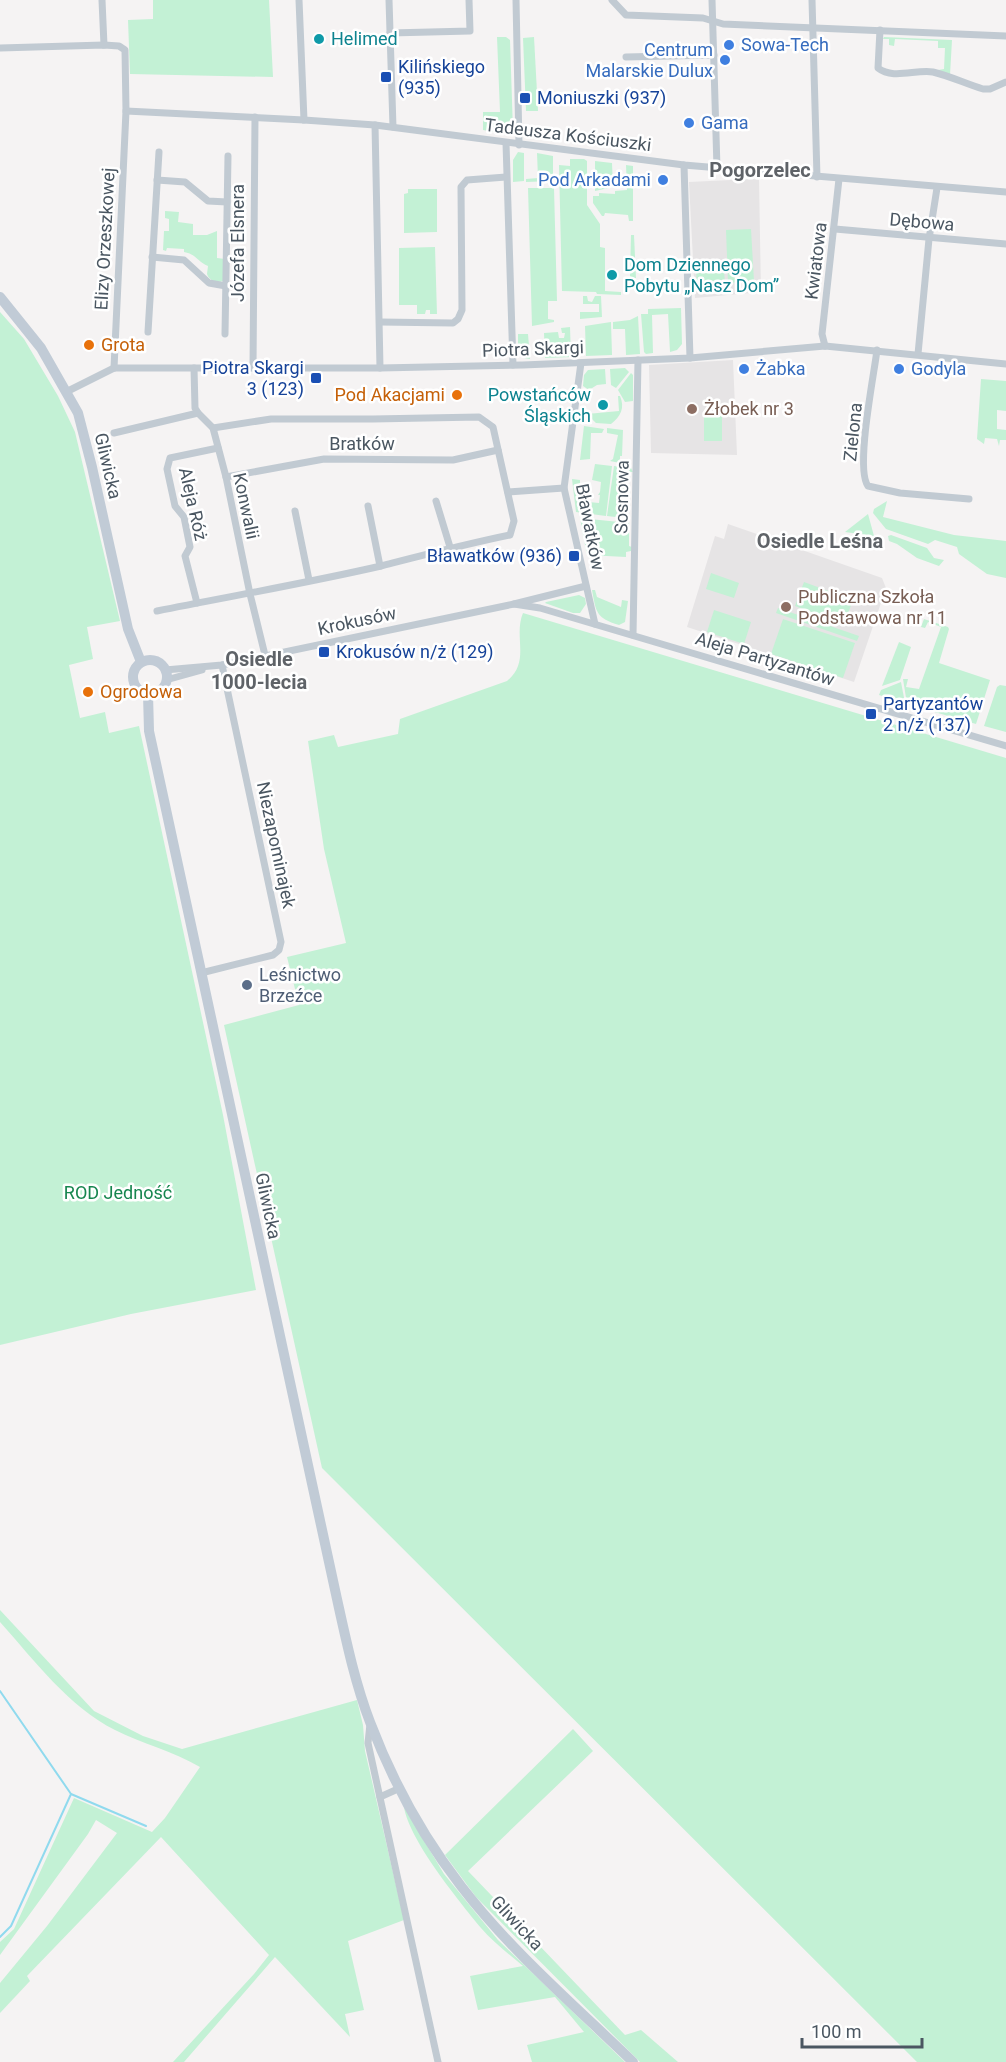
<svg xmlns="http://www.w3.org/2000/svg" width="1006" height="2062" font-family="Roboto,sans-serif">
  <rect width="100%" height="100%" fill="#f5f3f3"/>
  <g fill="#e6e4e5">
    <path d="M 752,179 L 759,180 L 761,292 L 695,298 L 689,182 Z"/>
    <path d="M 733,360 L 737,455 L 651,453 L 649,365 Z"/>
    <path d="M 728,524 L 882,578 L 886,588 L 854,682 L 687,627 L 715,536 L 724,539 Z"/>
  </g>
  <g fill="#c3f1d5">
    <path d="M 153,0 L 269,0 L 273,77 L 130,74 L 128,20 L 153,19 Z"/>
    <path d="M 497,37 L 506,37 L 510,40 L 513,131 L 509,135 L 483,130 L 483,112 L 500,112 Z"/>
    <path d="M 534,37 L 538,111 L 526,111 L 523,38 Z"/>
    <path d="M 884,37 L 952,40 L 950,75 L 938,70 L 944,69 L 945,48 L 938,48 L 938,41 L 895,39 L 894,46 L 889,45 L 889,39 L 883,39 Z"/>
    <path d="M 518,152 L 524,153 L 524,181 L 513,182 L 513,160 Z"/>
    <path d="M 537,153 L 553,156 L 553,181 L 526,182 L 526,179 L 538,178 Z"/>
    <path d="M 570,159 L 584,159 L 587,161 L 587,205 L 600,224 L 600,247 L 605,248 L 605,291 L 621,292 L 621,295 L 597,294 L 596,292 L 562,291 L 559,165 L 570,166 Z"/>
    <path d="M 595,161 L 612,163 L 613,187 L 595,191 Z"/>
    <path d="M 626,165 L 633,166 L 633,221 L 629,221 L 628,215 L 605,213 L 604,216 L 602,216 L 593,203 L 593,196 L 599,196 L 599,193 L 615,194 L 615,191 L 627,190 Z"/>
    <path d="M 528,188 L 554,188 L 557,301 L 548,301 L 548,319 L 554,320 L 554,322 L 532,326 Z"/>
    <path d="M 408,189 L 437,189 L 437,232 L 404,233 L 404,194 L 408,193 Z"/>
    <path d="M 165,211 L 179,212 L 178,222 L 193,224 L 193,235 L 207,235 L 217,231 L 217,258 L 225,259 L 223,281 C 216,284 209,280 207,274 L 208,266 C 198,262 196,254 184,252 L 184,249 L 167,248 L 166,251 L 163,250 L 164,231 L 169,231 L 169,219 L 165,218 Z"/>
    <path d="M 751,229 L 754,281 L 728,283 L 726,230 Z"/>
    <path d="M 631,235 L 634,235 L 636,278 L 632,279 L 630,276 Z"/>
    <path d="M 435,247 L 437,314 L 430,314 L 430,310 L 426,310 L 425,314 L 417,314 L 417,305 L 399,305 L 399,248 Z"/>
    <path d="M 724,269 L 725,285 L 697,286 L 696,270 Z"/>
    <path d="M 583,296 L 587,296 L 588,301 L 592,302 L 595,296 L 601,296 L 602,317 L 580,319 L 580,312 L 599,312 L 599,304 L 583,304 Z"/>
    <path d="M 681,308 L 682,344 L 677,350 L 670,352 L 668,314 L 652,315 L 653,353 L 646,354 L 644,352 L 641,314 L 648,314 L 648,309 Z"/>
    <path d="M 0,312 L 24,339 L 58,396 L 75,432 L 120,621 L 87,627 L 93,659 L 69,665 L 80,718 L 105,712 L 109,733 L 139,726 L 223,1115 L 256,1290 L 131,1314 L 0,1345 Z"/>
    <path d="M 638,316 L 640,354 L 626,355 L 625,329 L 613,329 L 613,322 L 630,320 Z"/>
    <path d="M 611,322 L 612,355 L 586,356 L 585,326 Z"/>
    <path d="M 570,327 L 571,357 L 545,358 L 544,333 L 558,332 L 559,338 L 564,338 L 565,333 L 562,333 L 561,328 Z"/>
    <path d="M 518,334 L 528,334 L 530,359 L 524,358 L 518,352 Z"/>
    <path d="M 625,368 L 629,372 L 616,388 L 611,385 L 610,369 Z"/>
    <path d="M 605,369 L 606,384 L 597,385 L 589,390 L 583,386 L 584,375 L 588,370 Z"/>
    <path d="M 631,373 L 633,375 L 633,401 L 625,402 L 618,390 Z"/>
    <path d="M 981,379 L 1006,381 L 1006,411 L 997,410 L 997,429 L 1006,430 L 1006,440 L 1000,440 L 999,446 L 997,439 L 985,438 L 984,444 L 977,439 Z"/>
    <path d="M 618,396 L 620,396 C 625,408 621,416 611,424 L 596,423 L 587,414 L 619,411 Z"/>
    <rect x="704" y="411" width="18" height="30"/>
    <path d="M 584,426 L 604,429 L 602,433 L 591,433 L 590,459 L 580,460 Z"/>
    <path d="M 607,428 L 623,430 L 622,456 L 620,456 L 620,463 L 610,461 L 613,459 L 618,435 L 607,433 Z"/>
    <path d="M 595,464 L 612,466 L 606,516 L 576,512 L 572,479 L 580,480 L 580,493 L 579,493 L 578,501 L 599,503 L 600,495 L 598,495 L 600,492 L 601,482 L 592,480 Z"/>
    <path d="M 614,466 L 631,468 L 633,472 L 626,472 L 624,518 L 607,516 Z"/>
    <path d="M 887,501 L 883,517 L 954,535 L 1006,541 L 1006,578 L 987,574 L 959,554 L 957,547 L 935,540 L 928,544 L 886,529 L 873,513 L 874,509 Z"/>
    <path d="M 868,514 L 874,536 L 845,532 Z"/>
    <path d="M 580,518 L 629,523 L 629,546 L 632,547 L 631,551 L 626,552 L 626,557 L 587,555 Z"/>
    <path d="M 891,535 L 927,548 L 934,558 L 944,560 L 939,566 L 917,558 L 897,544 L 889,541 L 888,536 Z"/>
    <path d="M 711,573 L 739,583 L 734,598 L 706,589 Z"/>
    <path d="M 804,582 L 853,600 L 844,624 L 795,606 Z"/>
    <path d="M 592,590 L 595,590 L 597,597 L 621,607 L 622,600 L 628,601 L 625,622 L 619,625 C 596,618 596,612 592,590 Z"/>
    <path d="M 579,595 L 585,598 L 586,604 L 580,613 L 573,613 L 545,603 L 546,602 Z"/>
    <path d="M 778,608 L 859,636 L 857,641 L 776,613 Z"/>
    <path d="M 714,610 L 751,622 L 744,644 L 707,632 Z"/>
    <path d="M 523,613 L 1006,758 L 1006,2062 L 917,2062 L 322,1468 L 224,1025 L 299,1005 L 287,957 L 346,943 L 324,849 L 308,741 L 334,735 L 338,747 L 398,734 L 400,719 L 507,681 C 531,661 513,637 523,613 Z"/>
    <path d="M 783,619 L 855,643 L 843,678 L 771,654 Z"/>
    <path d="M 924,619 L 948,627 L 949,629 L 939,663 L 990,680 L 976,724 L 907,704 L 903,679 L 908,679 L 906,687 L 919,689 L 941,627 L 928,622 L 925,628 L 921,627 Z"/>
    <path d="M 899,642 L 911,647 L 900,680 L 882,686 Z"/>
    <path d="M 901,682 L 905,703 L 879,695 L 881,690 Z"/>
    <path d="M 1000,685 L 1006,686 L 1006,732 L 984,726 L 997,687 Z"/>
    <path d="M 0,1610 L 94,1711 L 143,1736 L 182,1749 L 357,1700 L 363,1725 L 365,1751 L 404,1920 L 348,1941 L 364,2010 L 345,2014 L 350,2037 L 275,1957 L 184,2062 L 173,2062 L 254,1974 L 269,1955 L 161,1837 L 27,1976 L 30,1981 L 0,2013 L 0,1983 L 47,1926 L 117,1833 L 96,1820 L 88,1834 L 0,1955 L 0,1942 L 14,1929 L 74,1798 L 152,1832 L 165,1818 L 200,1767 C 173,1751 143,1744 115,1730 C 69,1707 34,1660 0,1622 Z"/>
    <path d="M 573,1729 L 593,1751 L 468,1871 L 625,2035 L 641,2030 L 678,2062 L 640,2062 L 476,1897 L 445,1855 Z"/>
    <path d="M 404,1807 L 444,1874 L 498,1940 L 625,2062 L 532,2062 L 527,2045 L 584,2032 L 555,1997 L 478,2010 L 470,1976 L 523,1966 C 509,1954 493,1942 481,1928 C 459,1901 409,1840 404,1807 Z"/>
  </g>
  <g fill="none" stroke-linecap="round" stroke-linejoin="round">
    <g stroke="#90daee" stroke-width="2">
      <path d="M 0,1691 L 71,1794 L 11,1926 L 0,1937"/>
      <path d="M 71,1794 L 146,1826"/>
    </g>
    <g stroke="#c1cad2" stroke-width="7">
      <path d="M 102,0 L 104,45"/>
      <path d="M 299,0 L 304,120"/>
      <path d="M 389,0 L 393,127"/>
      <path d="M 516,0 L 519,145"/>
      <path d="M 612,0 L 626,15 L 703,18 L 723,24 L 1006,36"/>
      <path d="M 712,0 L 717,168"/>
      <path d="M 812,0 L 817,177"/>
      <path d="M 880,30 L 878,68 C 893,80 916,69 933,72 C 950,76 966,84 983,89 L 990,89 L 1006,82"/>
      <path d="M 390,33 L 470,31 L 469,0"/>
      <path d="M 0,48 L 104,45 L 119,46 L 125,50 L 126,111 L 114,368"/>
      <path d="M 626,57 L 714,55"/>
      <path d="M 126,111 L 304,120 L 375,125 L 684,165 L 1006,192"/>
      <path d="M 375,125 L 380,368"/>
      <path d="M 506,143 L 513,365"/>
      <path d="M 684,165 L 690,358"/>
      <path d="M 157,180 L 185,182 L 208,201 L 227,202"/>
      <path d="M 835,229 L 1006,244"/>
      <path d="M 152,257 L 184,260 L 209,283 L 226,286"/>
      <path d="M 380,322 L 453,323 L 458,319 L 462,310 L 461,187 L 467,180 L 506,177"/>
      <path d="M 148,332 L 159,152"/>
      <path d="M 225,334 L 228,156"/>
      <path d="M 825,346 L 822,334 L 839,179"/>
      <path d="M 877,350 C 874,375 855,469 868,486 L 900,493 L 969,499"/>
      <path d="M 918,354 L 929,239 L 937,188"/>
      <path d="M 581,363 L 564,488 L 595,624"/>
      <path d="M 194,368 L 195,408 L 198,413 L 213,428 L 226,477 L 250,594 L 265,655"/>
      <path d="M 253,368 L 255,117"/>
      <path d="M 66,392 L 114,368 L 380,368 L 523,365 L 690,358 L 825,346 L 1006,364"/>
      <path d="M 114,433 L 198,413"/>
      <path d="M 226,477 L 324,459 L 453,460 L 498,450"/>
      <path d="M 508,492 L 564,488"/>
      <path d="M 436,501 L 450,547"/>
      <path d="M 368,506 L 380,566"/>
      <path d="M 295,511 L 309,580"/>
      <path d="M 197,603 L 185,556 L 190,547 L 184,517 L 175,506 L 167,469 L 170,458 L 218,448"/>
      <path d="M 514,604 L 540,608 L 1006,746"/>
      <path d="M 157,611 C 232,596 307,583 381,566 C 424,555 466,544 510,535 L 514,521 L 493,427 L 479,417 L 373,419 L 271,419 L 213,428"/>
      <path d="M 633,635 L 638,360"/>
      <path d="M 165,670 L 222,665 L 514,604 L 586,586"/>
      <path d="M 166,680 L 202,670"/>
      <path d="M 201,973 L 273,955 L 279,950 L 281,942 L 222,665"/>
      <path d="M 370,1724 L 368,1743 L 438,2062"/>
      <path d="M 380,1797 L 400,1788"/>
    </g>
    <g stroke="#c1cbd6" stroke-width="10">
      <path d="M 0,297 L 41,348 L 78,413 L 92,467 L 128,629 L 141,662"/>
      <circle cx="150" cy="677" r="17"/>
      <path d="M 148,694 L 149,731 L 337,1599 C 346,1640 355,1683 370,1722 C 392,1780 423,1837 461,1886 C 510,1950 574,2005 633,2062"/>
    </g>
  </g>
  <g fill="#0f9aa8" stroke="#fff" stroke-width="2">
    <circle cx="319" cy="39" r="6"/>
    <circle cx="612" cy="275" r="6"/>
    <circle cx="603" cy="405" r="6"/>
  </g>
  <g fill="#3f7fe0" stroke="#fff" stroke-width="2">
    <circle cx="729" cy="45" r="6"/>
    <circle cx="725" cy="60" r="6"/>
    <circle cx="689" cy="123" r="6"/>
    <circle cx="663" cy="180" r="6"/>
    <circle cx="744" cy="369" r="6"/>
    <circle cx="899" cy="369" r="6"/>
  </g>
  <g fill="#1a4fb4" stroke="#fff" stroke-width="2">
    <rect x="380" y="71" width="12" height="12" rx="3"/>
    <rect x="519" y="92" width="12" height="12" rx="3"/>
    <rect x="310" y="372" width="12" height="12" rx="3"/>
    <rect x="568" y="550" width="12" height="12" rx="3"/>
    <rect x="318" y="646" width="12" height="12" rx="3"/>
    <rect x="865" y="708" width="12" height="12" rx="3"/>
  </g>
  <g fill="#e8710a" stroke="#fff" stroke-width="2">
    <circle cx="89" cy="345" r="6"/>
    <circle cx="457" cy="395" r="6"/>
    <circle cx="88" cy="692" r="6"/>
  </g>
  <g fill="#8d6e63" stroke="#fff" stroke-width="2">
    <circle cx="692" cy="409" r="6"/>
    <circle cx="786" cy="607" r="6"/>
  </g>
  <circle fill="#5c6f8a" stroke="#fff" stroke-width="2" cx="247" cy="985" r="6"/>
  <g text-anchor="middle" stroke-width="5" stroke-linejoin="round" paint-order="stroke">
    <g font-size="18" fill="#0d838f" stroke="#fff" text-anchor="start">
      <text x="331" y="45">Helimed</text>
      <text x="624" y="271">Dom Dziennego<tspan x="624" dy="21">Pobytu „Nasz Dom”</tspan></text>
      <text x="591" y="401" text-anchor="end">Powstańców<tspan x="591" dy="21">Śląskich</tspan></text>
    </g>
    <g font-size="18" fill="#366cbe" stroke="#fff" text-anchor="start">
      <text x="741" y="51">Sowa-Tech</text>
      <text x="713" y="56" text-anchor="end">Centrum<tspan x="713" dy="21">Malarskie Dulux</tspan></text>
      <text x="701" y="129">Gama</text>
      <text x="651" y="186" text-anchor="end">Pod Arkadami</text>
      <text x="756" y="375">Żabka</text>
      <text x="911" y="375">Godyla</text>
    </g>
    <g font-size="18" fill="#164399" stroke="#fff" text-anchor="start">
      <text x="398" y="73">Kilińskiego<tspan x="398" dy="21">(935)</tspan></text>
      <text x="537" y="104">Moniuszki (937)</text>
      <text x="304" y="374" text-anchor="end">Piotra Skargi<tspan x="304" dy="21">3 (123)</tspan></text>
      <text x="562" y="562" text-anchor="end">Bławatków (936)</text>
      <text x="336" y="658">Krokusów n/ż (129)</text>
      <text x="883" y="710">Partyzantów<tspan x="883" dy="21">2 n/ż (137)</tspan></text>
    </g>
    <g font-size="18" fill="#4a5661" stroke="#fff">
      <text transform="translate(568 135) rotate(7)" y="6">Tadeusza Kościuszki</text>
      <text transform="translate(922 222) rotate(5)" y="6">Dębowa</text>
      <text transform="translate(105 239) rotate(-87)" y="6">Elizy Orzeszkowej</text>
      <text transform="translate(238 243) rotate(-90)" y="6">Józefa Elsnera</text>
      <text transform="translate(816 261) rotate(-83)" y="6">Kwiatowa</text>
      <text transform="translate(533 349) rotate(-2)" y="6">Piotra Skargi</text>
      <text transform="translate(853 432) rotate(-84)" y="6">Zielona</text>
      <text x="362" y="450">Bratków</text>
      <text transform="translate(108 466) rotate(77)" y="6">Gliwicka</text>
      <text transform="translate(622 497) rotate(-89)" y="6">Sosnowa</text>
      <text transform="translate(193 504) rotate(77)" y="6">Aleja Róż</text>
      <text transform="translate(246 506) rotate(78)" y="6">Konwalii</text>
      <text transform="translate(590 527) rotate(79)" y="6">Bławatków</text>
      <text transform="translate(357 621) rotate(-12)" y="6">Krokusów</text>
      <text transform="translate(765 659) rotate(17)" y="6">Aleja Partyzantów</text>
      <text transform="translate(276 845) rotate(78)" y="6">Niezapominajek</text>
      <text transform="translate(268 1206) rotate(78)" y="6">Gliwicka</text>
      <text transform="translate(517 1923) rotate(47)" y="6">Gliwicka</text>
    </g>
    <g font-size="18" fill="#c56008" stroke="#fff" text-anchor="start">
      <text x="101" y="351">Grota</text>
      <text x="445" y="401" text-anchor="end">Pod Akacjami</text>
      <text x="100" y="698">Ogrodowa</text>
    </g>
    <g font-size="18" fill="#785e54" stroke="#fff" text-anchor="start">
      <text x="704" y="415">Żłobek nr 3</text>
      <text x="798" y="603">Publiczna Szkoła<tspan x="798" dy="21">Podstawowa nr 11</tspan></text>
    </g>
    <g font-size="18" fill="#4e5e75" stroke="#fff" text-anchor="start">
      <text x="259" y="981">Leśnictwo<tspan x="259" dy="21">Brzeźce</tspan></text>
    </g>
    <g font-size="18" fill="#17864f" stroke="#fff">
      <text x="118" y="1199">ROD Jedność</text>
    </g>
    <g font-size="20" font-weight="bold" fill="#5f6368" stroke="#fff">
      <text x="760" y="177">Pogorzelec</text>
      <text x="820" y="548">Osiedle Leśna</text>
      <text x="259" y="666">Osiedle<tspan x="259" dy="23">1000-lecia</tspan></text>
    </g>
  </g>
  <path d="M802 2038v9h120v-9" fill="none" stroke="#4a5661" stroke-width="3"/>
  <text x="811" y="2038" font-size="18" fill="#4a5661" stroke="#ffffff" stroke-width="4.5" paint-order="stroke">100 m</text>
</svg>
